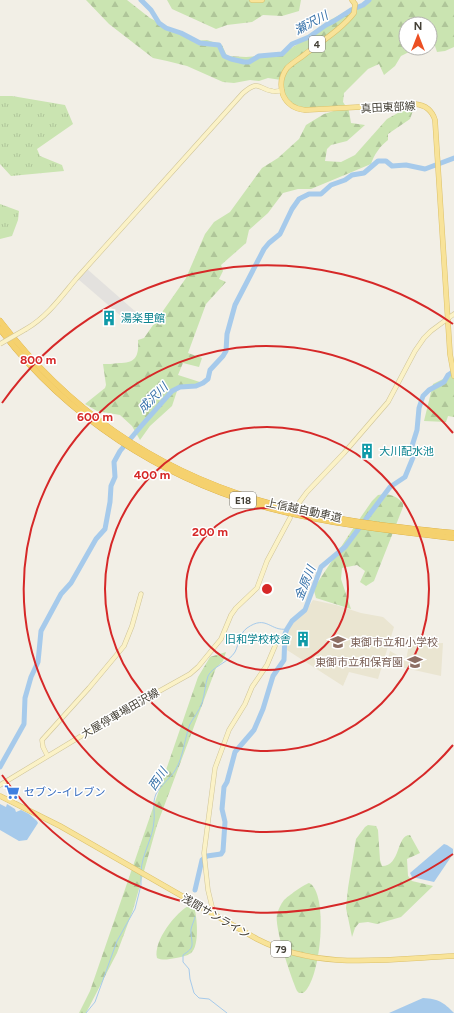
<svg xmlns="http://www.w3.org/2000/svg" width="454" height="1013" font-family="Figtree,'Noto Sans JP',sans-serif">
  <defs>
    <pattern id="grass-tufts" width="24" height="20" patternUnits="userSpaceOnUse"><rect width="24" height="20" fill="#cae4b1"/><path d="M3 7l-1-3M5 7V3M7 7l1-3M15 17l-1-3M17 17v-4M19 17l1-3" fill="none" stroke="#afc599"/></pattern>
    <pattern id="forest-firs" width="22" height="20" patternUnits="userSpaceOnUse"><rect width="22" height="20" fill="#cae4b1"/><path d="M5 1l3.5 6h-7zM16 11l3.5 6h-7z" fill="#afc599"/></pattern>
  </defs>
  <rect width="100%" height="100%" fill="#f2efe6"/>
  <g fill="#eae5d1">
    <path d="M 313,600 L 336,605 L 361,613 L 383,617 L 394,627 L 378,679 L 349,672 L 343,686 L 287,650 L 287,633 L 291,624 L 306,611 Z"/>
    <path d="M 443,643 L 441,676 L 387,664 L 390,651 L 406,660 L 409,645 Z"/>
  </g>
  <g fill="url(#grass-tufts)">
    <path d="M 0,96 L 12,96 L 65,105 L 73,124 L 37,149 L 40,156 L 62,165 L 64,171 L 11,176 L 0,164 Z"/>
    <path d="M 0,204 L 19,211 L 18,220 L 12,236 L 0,239 Z"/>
  </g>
  <g fill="url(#forest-firs)">
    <path d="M 86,0 L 127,0 L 150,18 L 194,41 L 207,40 L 222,45 L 227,56 L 246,57 L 282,54 L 324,27 L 330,20 L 351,9 L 368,3 L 369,0 L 454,0 L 454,47 L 445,51 L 437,52 L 433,40 L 430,41 L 430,24 L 406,24 L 406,48 L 417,48 L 401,56 L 395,66 L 384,75 L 379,64 L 368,69 L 344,93 L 343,102 L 349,111 L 351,123 L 365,125 L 347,141 L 331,145 L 327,149 L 325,161 L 341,162 L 355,155 L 387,119 L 405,109 L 414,108 L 410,119 L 388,134 L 388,140 C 380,146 374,155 371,164 L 311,189 L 298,189 L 283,193 L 268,213 L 249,230 L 246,243 L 221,265 L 223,271 L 219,279 L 226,282 L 206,304 L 188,353 L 202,358 L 199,367 L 183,363 L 178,375 L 203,383 L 197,385 L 181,388 L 177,391 L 172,406 L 150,426 L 140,440 L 132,426 L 120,415 L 97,411 L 85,404 L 105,388 L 106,385 L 103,364 C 108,364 113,364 119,363 C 136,363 139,356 138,340 L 144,338 L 186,278 L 205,234 L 214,222 L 230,212 L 262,168 L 278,158 L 299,139 L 306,125 L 324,114 L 337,110 L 298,109 L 284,97 L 281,80 L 268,78 L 259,81 L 250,80 L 234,83 L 223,82 L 187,66 L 167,61 L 153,58 L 109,24 Z"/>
    <path d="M 167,0 L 301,0 L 299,11 L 282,16 L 263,15 L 252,22 L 227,25 L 216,29 L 172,9 Z"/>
    <path d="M 454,364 L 454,417 L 448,416 L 446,422 L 424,421 L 433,384 L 449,376 Z"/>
    <path d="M 385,494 C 393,495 397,497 403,503 L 403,507 L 374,581 L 366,586 L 360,582 L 365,571 L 357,565 L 342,568 L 341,579 L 351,609 L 316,598 L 314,591 L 316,585 L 356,524 L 372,501 L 378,495 Z"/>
    <path d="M 226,652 L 223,661 L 216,668 L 157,825 L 133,910 L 117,953 L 86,1013 L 79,1013 L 90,991 L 198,677 L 210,657 Z"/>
    <path d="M 368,825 L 376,826 L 378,830 L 380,860 L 382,866 C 401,866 396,835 410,835 L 420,853 L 407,859 L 408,876 L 412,881 L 433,886 L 401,917 L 377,924 L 368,922 L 359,923 L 355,928 L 352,937 L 346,908 L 348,888 L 356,839 L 365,827 Z"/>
    <path d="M 309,883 C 329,892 321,981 303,993 L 299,993 L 297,991 C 291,978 274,927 277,914 C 278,910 281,904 284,900 C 288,896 303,885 309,883 Z"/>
    <path d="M 190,905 L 194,906 C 197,916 200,946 191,953 C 187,956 181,957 176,958 C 169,959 163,961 157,958 C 153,941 176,912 190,905 Z"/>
  </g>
  <path fill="#e3e1de" d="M 87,269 L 137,313 L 128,322 L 78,279 Z"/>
  <g fill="#a6caeb">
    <path d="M 0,804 L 6,807 L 7,804 L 15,809 L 16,812 L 21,810 L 29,814 L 37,821 L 38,823 L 27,840 L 19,841 L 0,830 Z"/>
    <path d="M 444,844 L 447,845 L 453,849 L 453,854 L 434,882 L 412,877 L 410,873 Z"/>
    <path d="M 423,998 C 439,999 443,1002 454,1013 L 389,1013 Z"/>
  </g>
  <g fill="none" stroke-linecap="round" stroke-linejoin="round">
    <g stroke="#a6caeb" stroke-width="1">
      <path d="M 141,871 C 142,854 153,838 154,821 C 155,812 152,803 156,794 C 162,783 173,777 178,765 C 184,752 185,737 190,724 C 194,717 199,711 202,703 C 205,694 205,684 208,676 C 212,667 229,662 235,652 C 239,644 239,634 247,628 C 267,614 270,632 287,629"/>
      <path d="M 195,917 C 194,922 190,928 191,933 C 192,946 195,947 183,955 L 183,962 L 189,969 L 190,979 L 194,993 L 199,998 L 209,999 L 227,1013"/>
      <path d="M 86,1013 L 95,1002 L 117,941 L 135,909 L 141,885 L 141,874"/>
    </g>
    <g stroke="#a6caeb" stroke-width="5">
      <path d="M 141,0 L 151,10 L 159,23 L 166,28 L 181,33 L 200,43 L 219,45 L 224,56 L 231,59 L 244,62 L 249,62 L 259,56 L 282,54 L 292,44 L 309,37 L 326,25 L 334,21 L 351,10 L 363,5 L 369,0"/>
      <path d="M 0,767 L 24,724 L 25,698 L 31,677 L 38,662 L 41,631 L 61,594 L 71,583 L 96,539 L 105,529 L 110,502 L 111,486 L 115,477 L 114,462 L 120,451 L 143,424 L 172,391 L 180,387 L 196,386 L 203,383 L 208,379 L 210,370 L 223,356 L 226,351 L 227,334 L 235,305 L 264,249 L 269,243 L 280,234 L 292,209 L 299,199 L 309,194 L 321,194 L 331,185 L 345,180 L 352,175 L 364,173 L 378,161 L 386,161 L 392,166 L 406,165 L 425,169 L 454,158"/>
      <path d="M 195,890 L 202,860 L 207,856 L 221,854 L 223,851 L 225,822 L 222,809 L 224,787 L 227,782 L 235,752 L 254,730 L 263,709 L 273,676 L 284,660 L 285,634 L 287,629 L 292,621 L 305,610 L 321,567 L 345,547 L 390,487 L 405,477 L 414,455 L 412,446 L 417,430 L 419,408 L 423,396 L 429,390 L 444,382 L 448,375 L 454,371"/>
    </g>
    <g stroke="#cfc498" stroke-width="5">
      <g id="secondary">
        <path d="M 26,329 C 47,317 61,297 76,279 L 243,93 C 260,79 258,89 272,91 C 275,92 279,91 282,90"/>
        <path d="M 296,507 L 307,492 L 344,453 L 388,402 L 415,351 L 424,338 L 431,331 L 454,314"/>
        <path d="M 47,755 L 43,747 L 42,740 L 89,688 L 124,646 L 132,626 L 141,594"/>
        <path d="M 0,785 L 111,718 L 190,674 L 198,667 L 221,639 L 231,615 L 236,608 L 257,588 L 267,561 L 290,518"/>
        <path d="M 214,915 L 208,890 L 204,853 L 215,768 L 229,730 L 245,704 L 252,687 L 267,665 L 275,646"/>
      </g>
    </g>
    <g stroke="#dcc16a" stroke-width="5.5">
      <g id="primary">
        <path d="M 252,0 L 262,0"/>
        <path d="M 352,0 L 355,4 L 354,13 C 341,30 320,42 304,55 C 299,59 292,63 287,68 C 281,76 280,86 283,95 C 287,104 295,109 305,110 L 415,104 C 425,105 432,110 435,120 L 450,354 L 454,376"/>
        <path d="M 0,796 L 60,826 L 257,939 C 319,971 388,959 454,956"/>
      </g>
    </g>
    <g stroke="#d3a73f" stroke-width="6">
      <g id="highway">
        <path d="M 0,321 C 69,411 159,473 268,503 C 329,520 392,527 454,533"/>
        <path d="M 0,329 C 66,417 163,479 269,508 C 330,524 392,531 454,538"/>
      </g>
    </g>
    <use href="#secondary" stroke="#fbf2c7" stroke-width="4"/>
    <use href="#primary" stroke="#f8e399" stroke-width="4.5"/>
    <use href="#highway" stroke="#f5d16e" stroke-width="5.5"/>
    <g stroke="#cfc498" stroke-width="5" stroke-linecap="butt">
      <path id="secondary-bridge" d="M 0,344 L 26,329"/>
    </g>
    <use href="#secondary-bridge" stroke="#fbf2c7" stroke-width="4"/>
  </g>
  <g fill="none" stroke="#d62828" stroke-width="2">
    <circle cx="267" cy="589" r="81"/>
    <circle cx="267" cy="589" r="162"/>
    <path d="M453 745A243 243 0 1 1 453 433"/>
    <path d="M453 854A324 324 0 0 1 2 775M2 403A324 324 0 0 1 453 324"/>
  </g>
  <defs>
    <g id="building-bare" transform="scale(1.2)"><path d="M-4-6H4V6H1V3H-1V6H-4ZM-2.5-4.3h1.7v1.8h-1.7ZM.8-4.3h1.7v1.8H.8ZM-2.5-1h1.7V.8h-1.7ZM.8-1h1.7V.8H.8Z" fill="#0f9aa8" stroke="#fff" stroke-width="2.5" paint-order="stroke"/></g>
    <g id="school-bare" transform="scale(1.2)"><path d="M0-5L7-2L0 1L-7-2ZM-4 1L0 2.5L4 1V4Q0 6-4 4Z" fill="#8d6e63" stroke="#fff" stroke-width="2.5" paint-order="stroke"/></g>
    <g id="supermarket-bare" transform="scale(1.2)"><path d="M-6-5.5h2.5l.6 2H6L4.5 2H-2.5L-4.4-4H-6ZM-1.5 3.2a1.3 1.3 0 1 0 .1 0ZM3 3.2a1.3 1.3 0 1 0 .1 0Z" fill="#3f7fe0" stroke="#fff" stroke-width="2.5" paint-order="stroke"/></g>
  </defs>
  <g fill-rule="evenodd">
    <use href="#building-bare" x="109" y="318"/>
    <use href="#building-bare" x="367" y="451"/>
    <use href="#building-bare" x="303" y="639"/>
    <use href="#school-bare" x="338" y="642"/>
    <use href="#school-bare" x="415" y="662"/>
    <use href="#supermarket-bare" x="12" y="792"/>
  </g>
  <g text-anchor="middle" stroke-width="3" stroke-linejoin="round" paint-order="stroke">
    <g fill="#fff" stroke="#7c7972" stroke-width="1">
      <rect x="309" y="36" width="16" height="16" rx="3"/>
      <rect x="230" y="492" width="26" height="16" rx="3"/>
      <rect x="271" y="941" width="20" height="16" rx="3"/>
    </g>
    <g font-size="10" font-weight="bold" fill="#444036">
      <text x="317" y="48">4</text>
      <text x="243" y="504">E18</text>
      <text x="281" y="953">79</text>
    </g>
    <g font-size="11" fill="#444036" stroke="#fff">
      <text transform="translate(388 107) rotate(-3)" y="4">真田東部線</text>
      <text transform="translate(304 510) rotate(12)" y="4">上信越自動車道</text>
      <text transform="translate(120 713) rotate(-30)" y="4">大屋停車場田沢線</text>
      <text transform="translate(216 916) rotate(30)" y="4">浅間サンライン</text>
    </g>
    <g font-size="11" fill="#0d838f" stroke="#fff" text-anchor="start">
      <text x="121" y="322">湯楽里館</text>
      <text x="379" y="455">大川配水池</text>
      <text x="291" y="643" text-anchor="end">旧和学校校舎</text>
    </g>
    <g font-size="11" fill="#785e54" stroke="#fff" text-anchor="start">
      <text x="350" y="646">東御市立和小学校</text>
      <text x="403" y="666" text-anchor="end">東御市立和保育園</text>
    </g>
    <g font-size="11" fill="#366cbe" stroke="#fff" text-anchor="start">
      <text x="24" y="796">セブン-イレブン</text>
    </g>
    <g font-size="12" font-style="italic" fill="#3671a9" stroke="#fff">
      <text transform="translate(311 23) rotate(-28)" y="4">瀬沢川</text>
      <text transform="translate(153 398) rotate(-45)" y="4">成沢川</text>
      <text transform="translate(305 583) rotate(-68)" y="4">金原川</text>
      <text transform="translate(158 779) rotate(-56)" y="4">西川</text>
    </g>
  </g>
  <circle cx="267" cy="589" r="6" fill="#d62828" stroke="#fff" stroke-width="2"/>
  <g font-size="12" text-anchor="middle" font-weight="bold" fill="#d62828" stroke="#fff" stroke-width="3" stroke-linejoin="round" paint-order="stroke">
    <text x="38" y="364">800 m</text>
    <text x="95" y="421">600 m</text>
    <text x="152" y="479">400 m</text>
    <text x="210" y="536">200 m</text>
  </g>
  <g transform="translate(418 36)"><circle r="19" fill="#ffffff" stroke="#b4b3af"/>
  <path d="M0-3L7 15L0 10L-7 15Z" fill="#ec4f23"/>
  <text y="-6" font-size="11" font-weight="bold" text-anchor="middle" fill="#444036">N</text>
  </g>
</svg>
